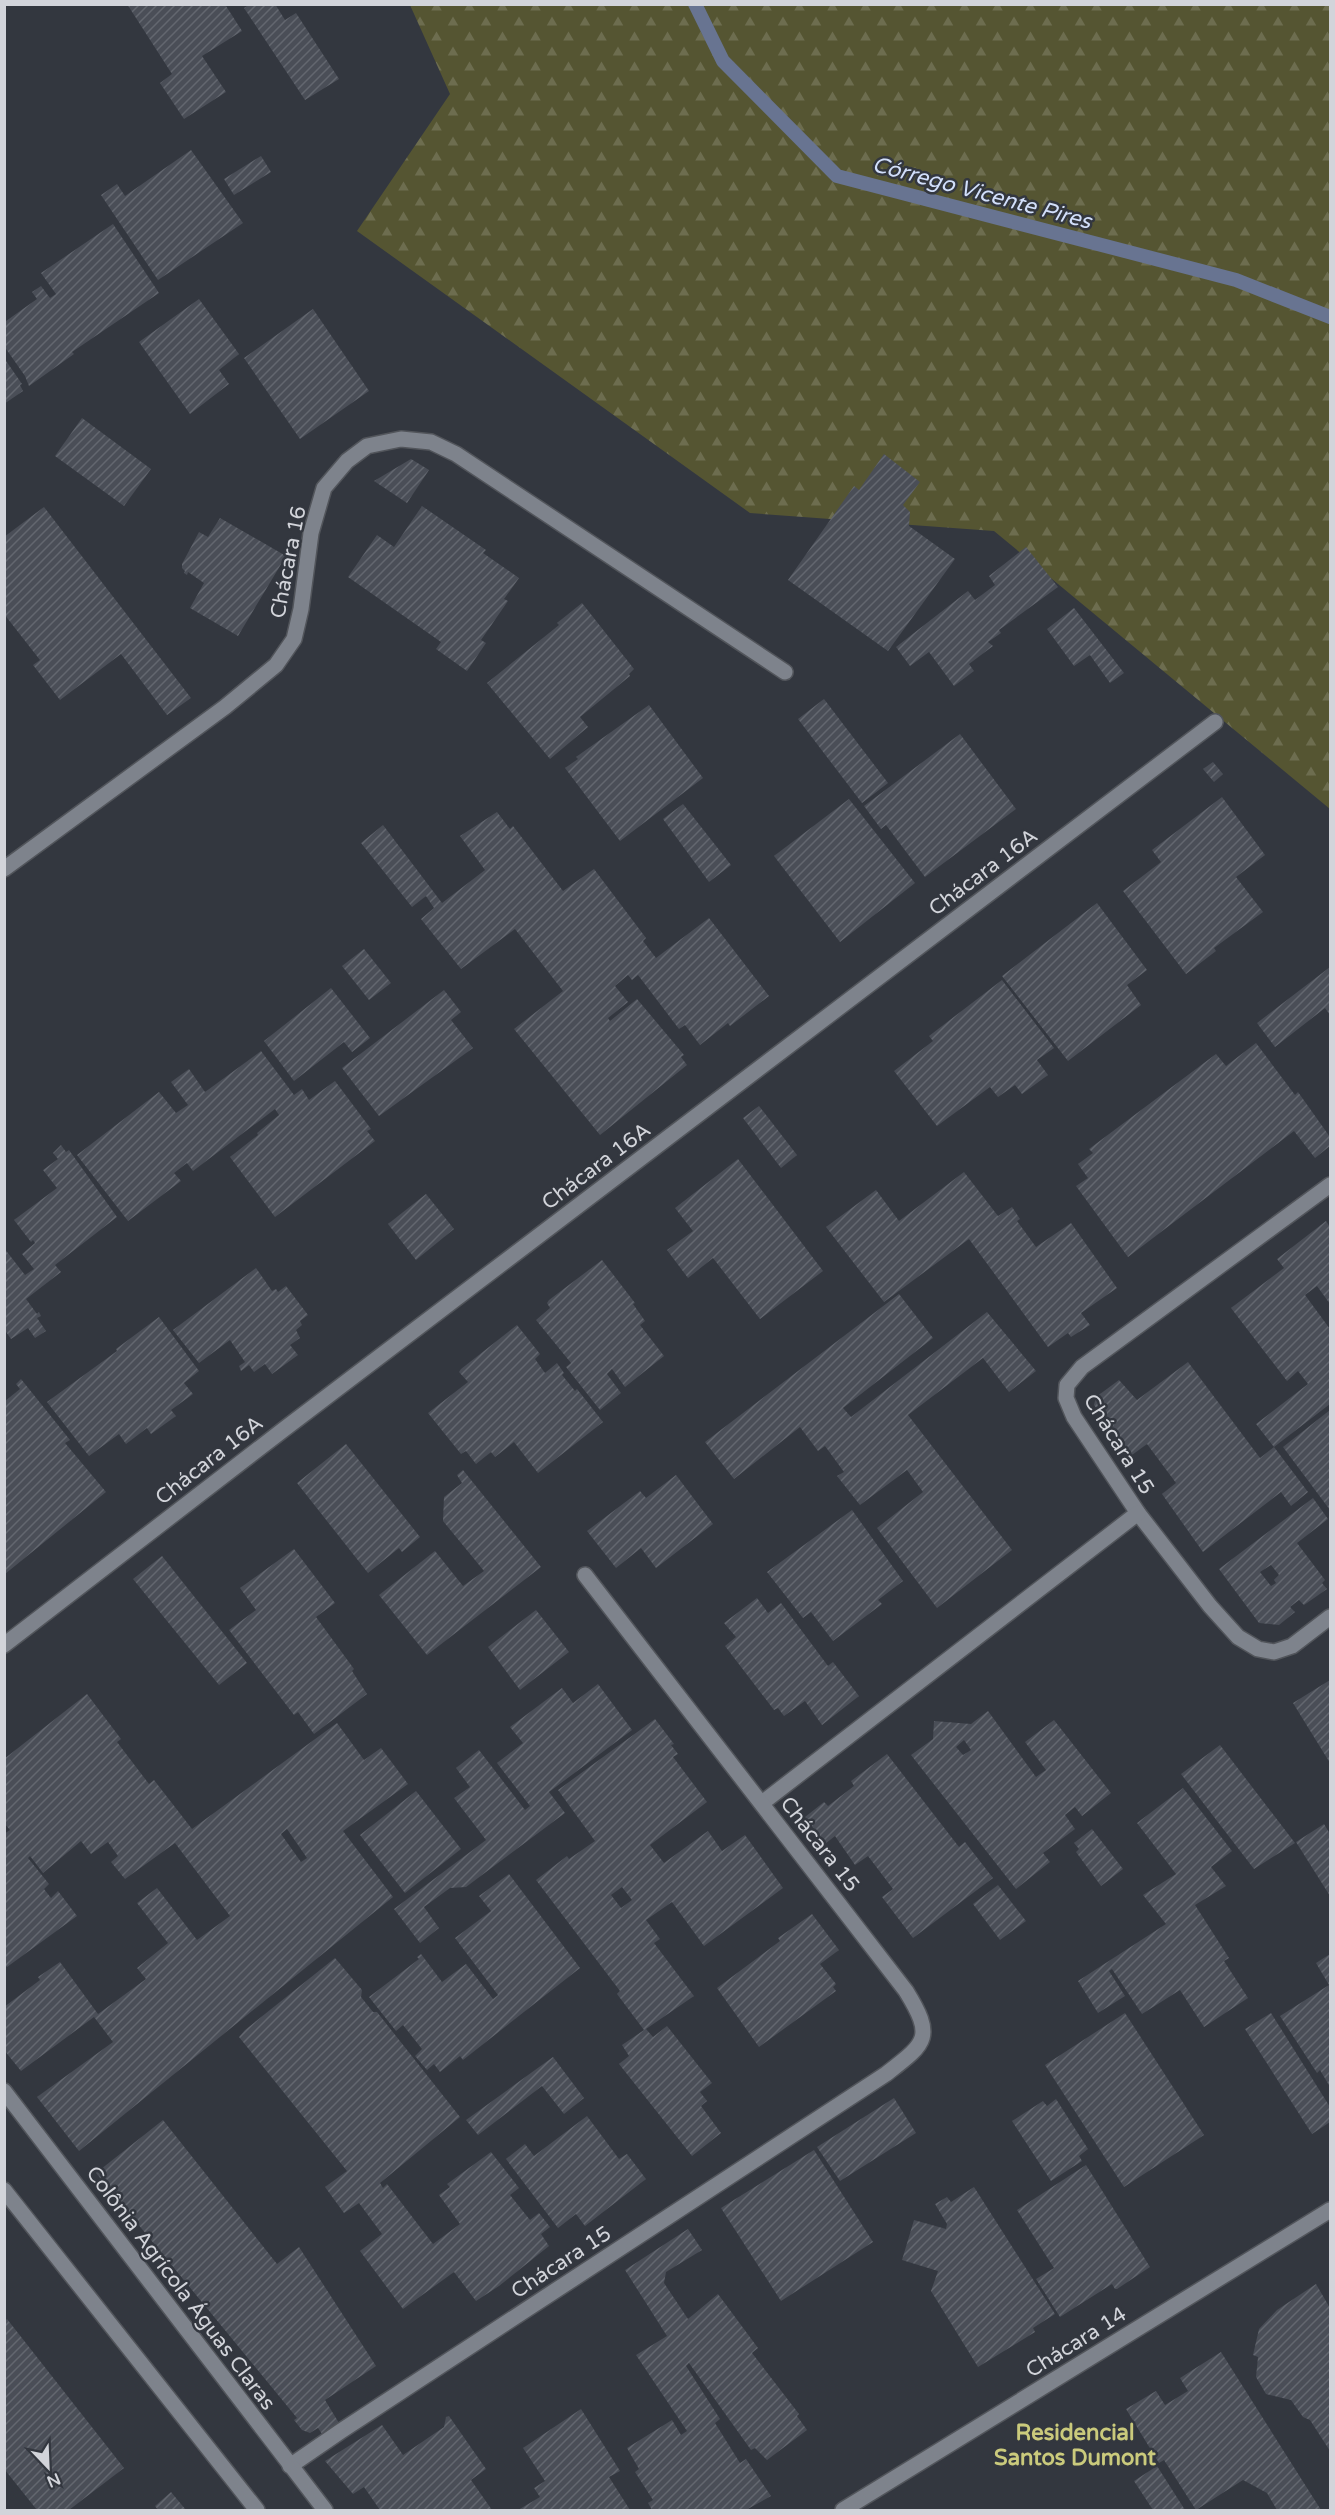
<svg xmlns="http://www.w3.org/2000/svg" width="1335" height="2515" font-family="'Varela Round',sans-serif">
  <defs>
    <pattern id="forest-firs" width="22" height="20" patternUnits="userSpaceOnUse" patternTransform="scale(1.5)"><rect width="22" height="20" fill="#555532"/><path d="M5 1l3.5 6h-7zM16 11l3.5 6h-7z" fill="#6d6d4f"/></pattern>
    <pattern id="building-hatch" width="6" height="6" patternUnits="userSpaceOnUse" patternTransform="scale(1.5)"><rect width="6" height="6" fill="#4a4e57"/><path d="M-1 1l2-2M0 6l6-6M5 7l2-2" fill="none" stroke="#63676f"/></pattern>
  </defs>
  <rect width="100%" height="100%" fill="#33373f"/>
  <path fill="url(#forest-firs)" d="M 410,5 L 1330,5 L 1330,809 L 994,531 L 750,513 L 357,231 L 450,94 Z"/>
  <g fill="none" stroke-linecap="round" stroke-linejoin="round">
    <path stroke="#687491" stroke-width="14" d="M 695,4 L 723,61 L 837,176 L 1236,280 L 1330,317"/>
  </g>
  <g fill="url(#building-hatch)" fill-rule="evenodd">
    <path d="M 127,4 L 229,4 L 226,6 L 242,31 L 202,56 L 226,92 L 184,119 L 160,83 L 172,74 Z"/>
    <path d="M 251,4 L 275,4 L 285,20 L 296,13 L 339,79 L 305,100 L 244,8 Z"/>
    <path d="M 191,150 L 243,223 L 158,280 L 101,195 L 117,184 L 125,196 Z"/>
    <path d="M 261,156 L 271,172 L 234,195 L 224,179 Z"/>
    <path d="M 113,224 L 159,293 L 72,352 L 74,354 L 29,386 L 25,376 L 4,346 L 6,321 L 37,299 L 32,292 L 41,286 L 50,298 L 56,294 L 41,273 Z"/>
    <path d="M 199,299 L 239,354 L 219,370 L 229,384 L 190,414 L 139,342 Z"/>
    <path d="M 313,309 L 369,391 L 300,439 L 244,358 Z"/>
    <path d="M 4,358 L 22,384 L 20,385 L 23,391 L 4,404 Z"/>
    <path d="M 82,418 L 151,469 L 124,506 L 55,456 Z"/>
    <path d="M 884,454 L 920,482 L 903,505 L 910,512 L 909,526 L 955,559 L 888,651 L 788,580 L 854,486 L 859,490 Z"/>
    <path d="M 411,459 L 429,470 L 407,503 L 374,481 Z"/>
    <path d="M 422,506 L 486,550 L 483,553 L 519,578 L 504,599 L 508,601 L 481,640 L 486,643 L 467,671 L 436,649 L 441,642 L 348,577 L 377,535 L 394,547 Z"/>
    <path d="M 44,507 L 191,698 L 167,715 L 121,654 L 60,700 L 33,665 L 40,660 L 4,614 L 4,537 Z"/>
    <path d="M 220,518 L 286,556 L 238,636 L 190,608 L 204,583 L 188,572 L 187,575 L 184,573 L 185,571 L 182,568 L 182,564 L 199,532 L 208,537 Z"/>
    <path d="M 1026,547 L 1058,587 L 999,630 L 1001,633 L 988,642 L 993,646 L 969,664 L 974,671 L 954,686 L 929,652 L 910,666 L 896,647 L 968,591 L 975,600 L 995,585 L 989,576 Z"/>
    <path d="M 582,603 L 634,669 L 629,674 L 630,676 L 580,717 L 588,727 L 550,759 L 487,683 L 559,625 L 557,623 Z"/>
    <path d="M 1074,608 L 1124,673 L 1110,683 L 1090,655 L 1074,666 L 1047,629 Z"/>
    <path d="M 824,699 L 888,783 L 862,803 L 798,719 Z"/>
    <path d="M 649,705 L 703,778 L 620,841 L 565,768 L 578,759 L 576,757 Z"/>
    <path d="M 960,734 L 1016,809 L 925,877 L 886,825 L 881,829 L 864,806 Z"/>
    <path d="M 1213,762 L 1223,774 L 1214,782 L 1203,769 Z"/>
    <path d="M 1222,797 L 1265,855 L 1236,877 L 1263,912 L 1214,948 L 1216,951 L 1186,974 L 1123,891 L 1161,862 L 1152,850 Z"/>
    <path d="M 849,799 L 915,883 L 840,942 L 774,856 Z"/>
    <path d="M 683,804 L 731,865 L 709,882 L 663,819 Z"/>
    <path d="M 497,812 L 510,829 L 513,826 L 563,891 L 594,869 L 646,938 L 643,941 L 656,958 L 709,918 L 769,996 L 730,1026 L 728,1023 L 700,1045 L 685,1025 L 679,1029 L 638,975 L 632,980 L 628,975 L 615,986 L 628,1002 L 608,1018 L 610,1021 L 637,999 L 684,1055 L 681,1057 L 687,1065 L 600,1135 L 514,1029 L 563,991 L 515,929 L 461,969 L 421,919 L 434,908 L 426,896 L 412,907 L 361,843 L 383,825 L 442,903 L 485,870 L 460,836 Z"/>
    <path d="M 1097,903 L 1147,970 L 1127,985 L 1141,1005 L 1068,1061 L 1002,976 Z"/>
    <path d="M 364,949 L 391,983 L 369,1000 L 342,966 Z"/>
    <path d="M 1330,967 L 1330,1015 L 1325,1008 L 1275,1047 L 1257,1023 Z"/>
    <path d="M 1002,980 L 1054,1048 L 1037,1060 L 1048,1075 L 1022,1094 L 1015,1085 L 998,1097 L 990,1087 L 937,1126 L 894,1071 L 933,1041 L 929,1036 Z"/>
    <path d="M 331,988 L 370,1038 L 352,1052 L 344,1042 L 294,1081 L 264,1041 Z"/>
    <path d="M 444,990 L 461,1012 L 451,1020 L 473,1048 L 379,1116 L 342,1068 Z"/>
    <path d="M 1256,1043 L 1295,1095 L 1298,1092 L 1330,1137 L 1330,1146 L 1315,1158 L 1294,1131 L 1128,1257 L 1076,1186 L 1088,1178 L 1078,1164 L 1093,1153 L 1089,1149 L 1216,1054 L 1226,1066 Z"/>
    <path d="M 261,1051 L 294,1095 L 302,1089 L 309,1100 L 335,1081 L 371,1129 L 367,1131 L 375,1141 L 275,1217 L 230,1157 L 258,1135 L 257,1133 L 279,1115 L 275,1109 L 193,1171 L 187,1163 L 174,1173 L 181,1181 L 128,1221 L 77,1155 L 159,1092 L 176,1113 L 188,1105 L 171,1082 L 189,1069 L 205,1092 Z"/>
    <path d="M 759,1106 L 797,1155 L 781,1168 L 743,1118 Z"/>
    <path d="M 61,1145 L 66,1152 L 69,1150 L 117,1217 L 55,1265 L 61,1272 L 26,1299 L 37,1314 L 39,1312 L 41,1316 L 37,1318 L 46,1331 L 35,1338 L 28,1328 L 11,1339 L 4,1329 L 4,1248 L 25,1275 L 34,1269 L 22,1254 L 35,1243 L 33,1240 L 31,1242 L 14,1220 L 57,1188 L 43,1170 L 58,1159 L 53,1153 Z"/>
    <path d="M 738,1159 L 823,1271 L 760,1319 L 713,1258 L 688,1278 L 667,1250 L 693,1231 L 675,1208 Z"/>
    <path d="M 964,1172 L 998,1216 L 1012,1207 L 1020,1219 L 1017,1221 L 1036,1247 L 1071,1223 L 1117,1288 L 1081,1313 L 1090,1325 L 1071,1337 L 1068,1333 L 1048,1347 L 969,1239 L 884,1302 L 826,1227 L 876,1190 L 899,1221 Z"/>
    <path d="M 426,1194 L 454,1229 L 416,1260 L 388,1224 Z"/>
    <path d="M 1326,1221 L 1330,1227 L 1330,1304 L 1317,1286 L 1305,1295 L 1330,1329 L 1330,1404 L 1274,1447 L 1256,1424 L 1308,1384 L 1298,1371 L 1287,1381 L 1231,1308 L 1284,1268 L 1277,1259 Z"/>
    <path d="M 602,1260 L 635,1303 L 633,1304 L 645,1321 L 640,1325 L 664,1356 L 625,1387 L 612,1369 L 607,1374 L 621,1393 L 600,1410 L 566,1367 L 571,1363 L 536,1320 L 550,1308 L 547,1303 L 549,1300 Z"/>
    <path d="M 256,1268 L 272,1291 L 276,1289 L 278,1292 L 286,1286 L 308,1315 L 300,1321 L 302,1325 L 296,1330 L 300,1338 L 290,1345 L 298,1355 L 272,1374 L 265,1364 L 254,1372 L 249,1365 L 241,1371 L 239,1366 L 245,1362 L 230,1340 L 199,1363 L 173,1330 Z"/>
    <path d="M 899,1294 L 933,1338 L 843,1408 L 851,1417 L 987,1312 L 1036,1371 L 1009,1392 L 983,1358 L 908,1415 L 1012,1550 L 937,1608 L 877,1528 L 923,1492 L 907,1470 L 860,1505 L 837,1476 L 844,1472 L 825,1446 L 818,1451 L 800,1427 L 734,1479 L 705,1442 Z"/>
    <path d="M 159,1317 L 199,1371 L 184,1383 L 193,1394 L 171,1410 L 176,1416 L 151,1434 L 147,1428 L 126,1444 L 119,1434 L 89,1456 L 47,1402 L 117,1351 L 116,1349 Z"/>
    <path d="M 517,1325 L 540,1354 L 535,1359 L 545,1373 L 557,1363 L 564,1373 L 562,1375 L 575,1391 L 577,1389 L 603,1422 L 538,1473 L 514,1442 L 495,1457 L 491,1452 L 476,1464 L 466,1451 L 461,1454 L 428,1413 L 468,1382 L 459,1372 L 461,1369 Z"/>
    <path d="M 1188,1362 L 1260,1458 L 1274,1447 L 1308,1492 L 1291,1506 L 1281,1492 L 1203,1552 L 1162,1494 L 1176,1483 L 1147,1444 L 1132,1455 L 1094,1405 L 1096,1397 L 1119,1380 L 1137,1400 Z"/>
    <path d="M 21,1379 L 70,1440 L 65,1443 L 106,1492 L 5,1574 L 5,1401 L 20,1389 L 16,1384 Z"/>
    <path d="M 1330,1410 L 1330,1510 L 1283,1447 Z"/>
    <path d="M 346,1444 L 420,1537 L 402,1552 L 399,1548 L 368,1573 L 297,1483 Z"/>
    <path d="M 463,1470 L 541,1567 L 427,1655 L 379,1595 L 435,1551 L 463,1586 L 484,1571 L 443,1521 L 444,1497 L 462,1483 L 457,1475 Z"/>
    <path d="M 676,1475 L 713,1524 L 656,1568 L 641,1548 L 616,1568 L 587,1531 L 640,1491 L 646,1498 Z"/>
    <path d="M 1313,1498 L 1328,1519 L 1297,1543 L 1325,1580 L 1322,1583 L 1327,1589 L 1304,1605 L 1299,1600 L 1290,1607 L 1295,1612 L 1279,1625 L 1259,1623 L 1219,1569 ZM 1271,1565 L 1279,1575 L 1274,1580 L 1276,1583 L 1271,1586 L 1260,1572 Z"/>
    <path d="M 852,1510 L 903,1581 L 878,1600 L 882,1604 L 833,1641 L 811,1612 L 803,1618 L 767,1572 Z"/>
    <path d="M 294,1549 L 335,1603 L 316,1617 L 354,1669 L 352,1671 L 367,1694 L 314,1734 L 298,1712 L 294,1715 L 229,1630 L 256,1610 L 240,1588 Z"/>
    <path d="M 162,1556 L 247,1663 L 219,1685 L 133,1579 Z"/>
    <path d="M 757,1598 L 768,1613 L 781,1603 L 828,1666 L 833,1662 L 859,1696 L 822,1725 L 805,1701 L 784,1716 L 778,1708 L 774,1710 L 725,1646 L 736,1637 L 724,1623 Z"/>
    <path d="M 536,1610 L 569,1652 L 520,1690 L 488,1647 Z"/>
    <path d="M 1330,1680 L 1330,1763 L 1293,1703 Z"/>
    <path d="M 598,1684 L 632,1730 L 549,1792 L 565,1813 L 466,1887 L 450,1888 L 424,1907 L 439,1928 L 420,1943 L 394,1909 L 486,1840 L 454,1798 L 470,1787 L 456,1768 L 479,1750 L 525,1810 L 530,1806 L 497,1763 L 523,1743 L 510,1727 L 562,1688 L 573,1703 Z"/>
    <path d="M 87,1694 L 121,1739 L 117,1742 L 149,1784 L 154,1780 L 192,1829 L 337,1723 L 364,1760 L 381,1748 L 408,1784 L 343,1831 L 393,1897 L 79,2151 L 37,2097 L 113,2042 L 94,2017 L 21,2071 L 4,2050 L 4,2007 L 40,1980 L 38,1977 L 60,1962 L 98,2014 L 146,1979 L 137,1968 L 168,1943 L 137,1903 L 157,1888 L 197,1940 L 230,1916 L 175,1843 L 125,1879 L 111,1862 L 118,1856 L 108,1842 L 91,1854 L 81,1841 L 43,1873 L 30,1856 L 28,1858 L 49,1884 L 44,1889 L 51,1898 L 58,1891 L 77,1916 L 7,1967 L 4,1964 L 4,1834 L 10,1830 L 4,1823 L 4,1759 ZM 287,1829 L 307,1858 L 301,1862 L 281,1834 Z"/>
    <path d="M 988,1711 L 1036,1777 L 1046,1770 L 1025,1742 L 1054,1720 L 1111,1793 L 1082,1816 L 1075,1807 L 1065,1815 L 1075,1829 L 1043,1853 L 1050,1862 L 1016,1889 L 911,1755 L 933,1739 L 934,1721 L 971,1724 ZM 964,1740 L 971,1750 L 963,1755 L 956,1747 Z"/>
    <path d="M 655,1719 L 674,1744 L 671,1745 L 678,1754 L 673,1757 L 707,1802 L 650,1845 L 664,1863 L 708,1831 L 722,1851 L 745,1835 L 783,1888 L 704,1946 L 672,1902 L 646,1920 L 660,1939 L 654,1943 L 694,1996 L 646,2029 L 653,2037 L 667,2026 L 712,2083 L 700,2092 L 707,2101 L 701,2106 L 721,2133 L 692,2156 L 619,2064 L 629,2056 L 622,2045 L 644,2030 L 617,1994 L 620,1991 L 536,1880 L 567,1856 L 569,1859 L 595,1841 L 558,1790 ZM 622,1887 L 632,1900 L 621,1908 L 611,1895 Z"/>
    <path d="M 1220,1745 L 1295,1843 L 1254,1869 L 1181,1774 Z"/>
    <path d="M 887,1754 L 959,1847 L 965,1842 L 993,1878 L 913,1938 L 882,1897 L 893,1889 L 868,1856 L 855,1865 L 835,1836 L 825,1844 L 805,1817 L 824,1802 L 828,1806 L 854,1786 L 851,1781 Z"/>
    <path d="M 1183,1788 L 1232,1851 L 1211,1867 L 1226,1886 L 1195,1905 L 1229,1958 L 1224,1961 L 1248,1998 L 1204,2027 L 1180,1990 L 1142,2014 L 1112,1969 L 1109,1971 L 1125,1996 L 1098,2013 L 1078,1981 L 1166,1924 L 1143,1895 L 1176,1874 L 1137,1823 Z"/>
    <path d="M 416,1791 L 461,1849 L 405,1893 L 360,1835 Z"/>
    <path d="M 1324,1824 L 1330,1834 L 1330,1896 L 1296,1842 Z"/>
    <path d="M 1092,1829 L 1123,1869 L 1101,1886 L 1076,1852 L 1079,1849 L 1074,1843 Z"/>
    <path d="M 509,1874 L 580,1968 L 463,2060 L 460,2056 L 440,2072 L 434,2064 L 427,2070 L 415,2056 L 422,2049 L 403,2025 L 396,2031 L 369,1997 L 419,1959 L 417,1957 L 421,1954 L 442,1982 L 466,1964 L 493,1999 L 498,1995 L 455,1938 L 491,1911 L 479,1896 Z"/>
    <path d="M 998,1885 L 1026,1921 L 1000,1940 L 973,1904 Z"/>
    <path d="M 812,1914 L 839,1950 L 820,1964 L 836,1984 L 833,1987 L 836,1991 L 759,2047 L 717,1988 L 780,1941 L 778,1938 Z"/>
    <path d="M 1330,1954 L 1330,2087 L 1320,2070 L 1317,2073 L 1280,2016 L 1329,1985 L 1316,1963 Z"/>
    <path d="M 335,1958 L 362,1990 L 361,1997 L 373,2012 L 377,2012 L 460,2117 L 380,2183 L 383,2188 L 387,2184 L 433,2244 L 460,2224 L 439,2195 L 450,2187 L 447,2184 L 491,2152 L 519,2188 L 510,2195 L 530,2220 L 539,2213 L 550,2227 L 541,2234 L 549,2246 L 499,2286 L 476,2301 L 454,2272 L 403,2309 L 360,2251 L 382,2234 L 359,2203 L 344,2213 L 325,2187 L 347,2171 L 239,2037 L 245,2030 Z"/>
    <path d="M 1125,2013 L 1204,2135 L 1124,2187 L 1045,2065 Z"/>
    <path d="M 1271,2013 L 1330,2107 L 1330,2122 L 1312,2134 L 1245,2029 Z"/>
    <path d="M 553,2057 L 584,2098 L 564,2114 L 542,2086 L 478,2135 L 466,2120 Z"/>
    <path d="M 894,2098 L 916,2133 L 840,2181 L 817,2147 Z"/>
    <path d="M 1056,2099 L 1088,2149 L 1079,2156 L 1082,2161 L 1051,2181 L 1012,2121 L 1043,2101 L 1047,2106 Z"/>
    <path d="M 587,2116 L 619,2159 L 627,2154 L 646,2179 L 585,2226 L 576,2214 L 558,2228 L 506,2159 L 525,2144 L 534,2156 Z"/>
    <path d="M 163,2120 L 277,2264 L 299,2247 L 376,2366 L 325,2400 L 339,2423 L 322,2434 L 318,2428 L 310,2433 L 302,2430 L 294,2420 L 297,2418 L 96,2173 Z"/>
    <path d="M 814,2150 L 873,2242 L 781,2301 L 721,2208 Z"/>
    <path d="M 1086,2165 L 1150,2267 L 1117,2289 L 1115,2289 L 1112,2284 L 1060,2317 L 1036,2279 L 1054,2268 L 1017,2210 Z"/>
    <path d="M 974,2187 L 1055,2314 L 1033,2328 L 1035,2332 L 978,2367 L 931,2291 L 938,2271 L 902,2260 L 914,2220 L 946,2229 L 947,2224 L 935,2204 L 947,2197 L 951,2202 Z"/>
    <path d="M 688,2229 L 702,2250 L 666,2272 L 664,2283 L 688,2319 L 718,2294 L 758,2348 L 752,2353 L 799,2414 L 797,2416 L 807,2430 L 767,2460 L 755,2448 L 751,2450 L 689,2363 L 686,2366 L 720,2419 L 715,2423 L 740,2463 L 746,2459 L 771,2496 L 746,2510 L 652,2510 L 648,2503 L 653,2500 L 635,2472 L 639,2469 L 627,2448 L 672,2420 L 681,2435 L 687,2431 L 636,2355 L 667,2336 L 625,2270 Z"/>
    <path d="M 1316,2284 L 1330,2308 L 1330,2451 L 1310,2420 L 1303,2417 L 1291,2400 L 1266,2394 L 1256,2377 L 1258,2357 L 1253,2355 L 1259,2329 L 1277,2310 Z"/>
    <path d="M 7,2319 L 124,2468 L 69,2510 L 37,2510 L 5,2470 L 5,2321 Z"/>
    <path d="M 1221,2352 L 1321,2510 L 1277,2510 L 1267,2493 L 1243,2480 L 1196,2510 L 1164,2460 L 1159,2463 L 1126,2409 L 1156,2391 L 1165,2405 L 1188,2391 L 1180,2378 Z"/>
    <path d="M 581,2409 L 620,2471 L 609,2477 L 630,2510 L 518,2510 L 540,2497 L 534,2488 L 545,2481 L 523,2448 Z"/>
    <path d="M 449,2416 L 486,2469 L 471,2480 L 492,2510 L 380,2510 L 364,2487 L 353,2494 L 325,2461 L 382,2425 L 403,2455 L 444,2427 L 446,2417 Z"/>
    <path d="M 1157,2466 L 1185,2510 L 1153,2510 L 1134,2481 Z"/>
    <path d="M 171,2492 L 186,2510 L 158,2510 L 155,2506 Z"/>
  </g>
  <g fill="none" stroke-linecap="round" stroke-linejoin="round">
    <g stroke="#52555b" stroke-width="18">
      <g id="minor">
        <path d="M 4,869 L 225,707 L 276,665 L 294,639 L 301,609 L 311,533 L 324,488 L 347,461 L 367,446 L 401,439 L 431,442 L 456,454 L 785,672"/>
        <path d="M 1330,1185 L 1082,1367 L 1067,1385 L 1066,1398 L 1074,1417 L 1138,1513 L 1210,1606 L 1238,1637 L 1258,1649 L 1274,1652 L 1292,1646 L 1330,1617"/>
        <path d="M 4,1645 L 283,1430 L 1215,722"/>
        <path d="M 762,1803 L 1138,1513"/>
        <path d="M 290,2466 L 341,2431 L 886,2074 C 926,2043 935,2038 906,1991 L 585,1575"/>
        <path d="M 843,2510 L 1330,2210"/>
      </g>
    </g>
    <g stroke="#52555b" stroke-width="18">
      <g id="secondary">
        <path d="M 4,2091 L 325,2510"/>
        <path d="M 4,2190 L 257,2510"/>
      </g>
    </g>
    <use href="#minor" stroke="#7e838c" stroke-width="15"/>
    <use href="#secondary" stroke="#7e838c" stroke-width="15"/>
  </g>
  <g text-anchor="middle" stroke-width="5" stroke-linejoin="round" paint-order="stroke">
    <g font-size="21" fill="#d2d4da" stroke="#33373f">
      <text transform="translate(288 562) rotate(-79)" y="7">Chácara 16</text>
      <text transform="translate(983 872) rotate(-37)" y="7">Chácara 16A</text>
      <text transform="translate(596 1166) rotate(-37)" y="7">Chácara 16A</text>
      <text transform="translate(1119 1444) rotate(58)" y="7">Chácara 15</text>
      <text transform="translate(209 1460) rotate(-38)" y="7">Chácara 16A</text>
      <text transform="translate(820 1844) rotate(52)" y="7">Chácara 15</text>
      <text transform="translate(561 2262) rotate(-33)" y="7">Chácara 15</text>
      <text transform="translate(181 2288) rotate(53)" y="7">Colônia Agrícola Águas Claras</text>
      <text transform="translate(1076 2342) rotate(-32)" y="7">Chácara 14</text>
    </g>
    <g font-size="22" font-style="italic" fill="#d2dffa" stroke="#33373f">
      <text transform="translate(982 192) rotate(15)" y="8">Córrego Vicente Pires</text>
    </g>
    <g font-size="22" font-weight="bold" fill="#caca7c" stroke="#33373f">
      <text x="1075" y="2440">Residencial<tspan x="1075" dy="25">Santos Dumont</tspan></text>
    </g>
  </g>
  <rect width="1335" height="2515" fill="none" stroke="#d2d4da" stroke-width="12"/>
  <g transform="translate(48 2467) rotate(157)" stroke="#33373f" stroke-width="4.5" paint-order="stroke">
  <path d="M0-4.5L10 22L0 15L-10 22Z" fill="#d2d4da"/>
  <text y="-9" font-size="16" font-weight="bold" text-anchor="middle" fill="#d2d4da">N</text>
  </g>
</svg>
